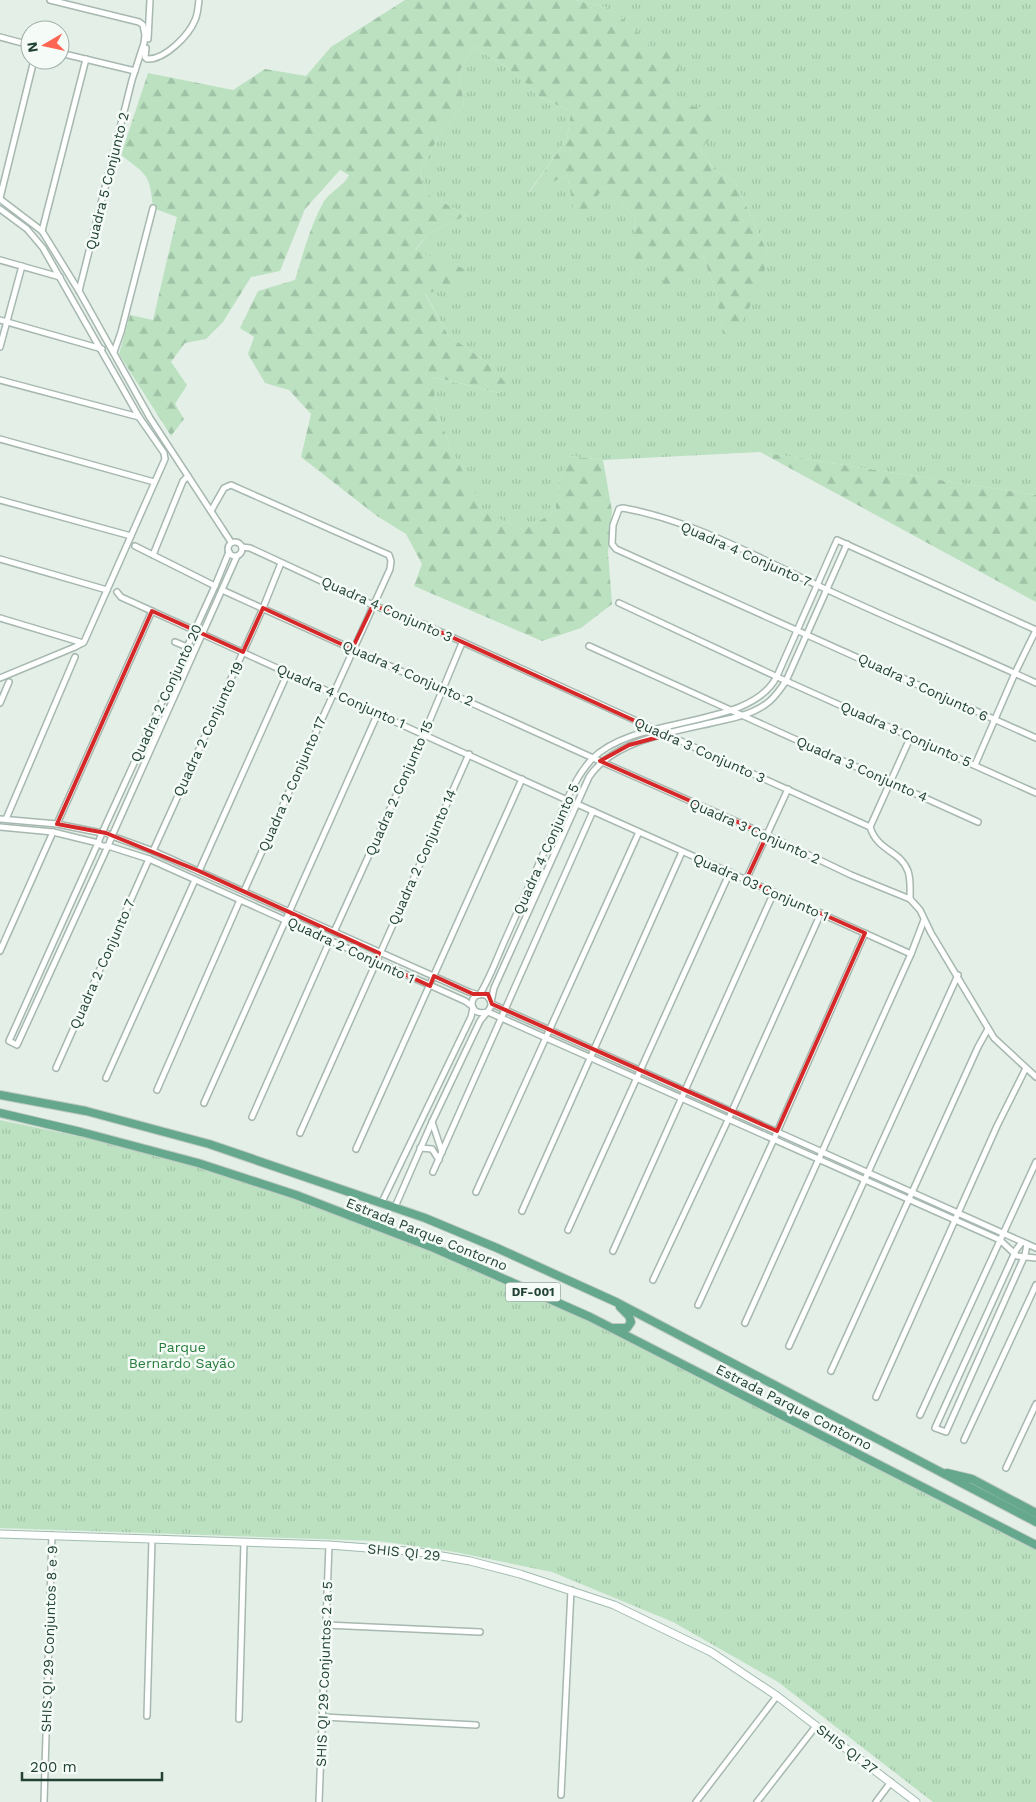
<svg xmlns="http://www.w3.org/2000/svg" width="1036" height="1802" font-family="'Work Sans',sans-serif">
  <defs>
    <pattern id="grass-tufts" width="24" height="20" patternUnits="userSpaceOnUse" patternTransform="scale(1.25)"><rect width="24" height="20" fill="#bbe1c0"/><path d="M3 7l-1-3M5 7V3M7 7l1-3M15 17l-1-3M17 17v-4M19 17l1-3" fill="none" stroke="#a0c2a6"/></pattern>
    <pattern id="forest-firs" width="22" height="20" patternUnits="userSpaceOnUse" patternTransform="scale(1.25)"><rect width="22" height="20" fill="#bbe1c0"/><path d="M5 1l3.5 6h-7zM16 11l3.5 6h-7z" fill="#a0c2a6"/></pattern>
  </defs>
  <rect width="100%" height="100%" fill="#e4efe8"/>
  <g fill="url(#grass-tufts)">
    <path d="M 575,0 L 1036,0 L 1036,495 L 760,452 L 603,460 L 571,456 L 560,478 L 555,512 L 523,530 L 484,512 L 450,447 L 435,405 L 433,377 L 499,393 L 485,361 L 448,335 L 425,293 L 466,282 L 415,251 L 428,234 L 467,215 L 427,194 L 420,172 L 439,135 L 464,105 L 459,72 L 474,46 L 520,77 L 537,95 L 571,112 L 567,139 L 529,192 L 567,175 L 577,225 L 604,187 L 617,197 L 636,219 L 629,278 L 661,241 L 703,256 L 712,280 L 728,349 L 768,254 L 735,181 L 715,171 L 700,150 L 675,105 L 652,50 L 644,38 L 612,9 Z"/>
    <path d="M 0,1120 L 164,1154 L 387,1227 L 544,1296 L 1036,1550 L 1036,1802 L 933,1802 L 778,1682 L 673,1622 L 552,1572 L 455,1552 L 379,1541 L 0,1528 Z"/>
  </g>
  <g fill="url(#forest-firs)">
    <path d="M 405,0 L 575,0 L 612,9 L 644,38 L 652,50 L 684,51 L 671,95 L 675,105 L 736,110 L 700,150 L 715,171 L 735,181 L 768,254 L 762,282 L 728,350 L 712,280 L 703,256 L 664,288 L 661,242 L 628,279 L 636,219 L 617,197 L 604,187 L 577,226 L 567,175 L 529,193 L 567,139 L 571,112 L 537,95 L 520,77 L 474,46 L 459,72 L 464,105 L 439,135 L 420,172 L 427,194 L 467,215 L 428,234 L 415,250 L 465,269 L 467,282 L 425,294 L 448,335 L 485,361 L 511,388 L 499,393 L 434,377 L 435,405 L 450,447 L 484,511 L 523,530 L 555,512 L 560,478 L 570,456 L 603,460 L 612,511 L 608,553 L 612,604 L 581,628 L 542,641 L 414,586 L 422,564 L 406,534 L 377,516 L 301,457 L 311,414 L 289,390 L 265,383 L 248,354 L 254,337 L 240,328 L 258,291 L 295,280 C 303,254 310,227 323,203 C 329,192 344,186 349,175 L 340,170 L 305,209 L 280,271 L 251,277 L 223,322 L 206,339 L 185,343 L 171,362 L 187,385 L 175,404 L 184,419 L 171,436 L 119,354 L 130,315 L 153,320 L 177,217 L 153,208 C 150,174 147,175 121,155 L 148,73 L 233,90 L 265,69 L 306,76 L 331,47 Z"/>
    <path d="M 760,452 L 1036,495 L 1036,602 Z"/>
  </g>
  <g fill="none" stroke-linecap="round" stroke-linejoin="round">
    <g stroke="#a6b8af" stroke-width="8">
      <g id="street">
        <path d="M 50,0 L 139,22 L 143,25 L 145,35 L 144,43 L 132,80 L 79,291"/>
        <path d="M 0,37 L 30,45"/>
        <path d="M 148,39 L 150,0"/>
        <path d="M 146,48 L 145,57 L 147,59 C 165,60 189,35 195,20 C 198,14 198,6 199,0"/>
        <path d="M 60,53 L 135,71"/>
        <path d="M 0,198 L 34,60"/>
        <path d="M 0,199 L 42,231 L 79,291 L 150,418 L 231,542"/>
        <path d="M 0,209 L 27,229 L 43,248 L 139,417 L 164,453 L 165,459 L 84,642 L 75,647 L 0,678"/>
        <path d="M 42,231 L 86,59"/>
        <path d="M 0,260 L 60,277"/>
        <path d="M 0,320 L 102,349"/>
        <path d="M 0,347 L 22,266"/>
        <path d="M 114,352 L 121,332 L 153,208"/>
        <path d="M 0,380 L 139,417"/>
        <path d="M 0,439 L 154,482"/>
        <path d="M 0,500 L 131,536"/>
        <path d="M 211,511 L 224,488 L 231,485 L 389,555 L 391,561 L 390,569 L 244,891"/>
        <circle cx="235" cy="549" r="7"/>
        <path d="M 135,546 L 215,586"/>
        <path d="M 242,547 L 250,548 L 373,605 L 423,624 L 870,827"/>
        <path d="M 153,555 L 183,481 L 188,476"/>
        <path d="M 237,556 L 112,836 L 108,846 L 102,846 L 98,843 L 102,833 L 106,833 L 112,836 L 153,851 L 469,992 L 479,995"/>
        <path d="M 0,559 L 107,590"/>
        <path d="M 222,590 L 593,758 L 767,835 L 851,875 L 910,899 L 920,910 L 931,933 L 994,1038 L 1036,1077"/>
        <path d="M 117,592 L 121,597 L 567,800"/>
        <path d="M 619,603 L 786,681 L 1036,793"/>
        <path d="M 0,618 L 83,643"/>
        <path d="M 175,642 L 187,647"/>
        <path d="M 589,646 L 978,822"/>
        <path d="M 1036,683 C 963,649 889,619 817,585 C 755,556 691,520 623,508 L 619,509 L 613,525 L 612,544 L 616,549 L 1036,738"/>
        <path d="M 0,703 L 9,682"/>
        <path d="M 975,765 L 1015,673 L 1036,630"/>
        <path d="M 577,804 L 911,954"/>
        <path d="M 0,819 L 57,824 L 102,833 L 215,586 L 229,552"/>
        <path d="M 6,819 L 75,657"/>
        <path d="M 57,824 L 152,611"/>
        <path d="M 0,827 L 53,832 L 98,843 L 9,1041 L 17,1045 L 108,846 L 149,859 L 465,1001 L 472,1006"/>
        <path d="M 153,851 L 263,608 L 281,563"/>
        <path d="M 199,871 L 288,672"/>
        <path d="M 746,880 L 788,789"/>
        <path d="M 910,899 C 910,889 911,880 908,871 C 900,850 878,852 870,827 L 911,736"/>
        <path d="M 334,932 L 424,734 L 462,643"/>
        <path d="M 0,951 L 53,832"/>
        <path d="M 480,994 C 490,978 497,958 505,940 C 521,904 537,868 553,832 C 564,808 573,779 592,759 C 636,714 751,730 777,676 L 837,540 L 1036,630"/>
        <path d="M 491,1002 L 494,988 L 589,777 C 615,738 680,731 724,720 C 739,717 754,713 766,704 C 775,698 780,689 786,681 L 847,544"/>
        <path d="M 492,1004 L 1036,1248"/>
        <path d="M 488,1012 L 1000,1240 L 1017,1256 L 1036,1258"/>
        <path d="M 56,1068 L 149,859"/>
        <path d="M 106,1078 L 195,880"/>
        <path d="M 157,1090 L 240,900"/>
        <path d="M 204,1103 L 378,713"/>
        <path d="M 252,1117 L 330,940"/>
        <path d="M 432,1122 L 442,1152"/>
        <path d="M 300,1133 L 469,754"/>
        <path d="M 420,1148 L 432,1149 L 439,1160"/>
        <path d="M 356,1149 L 522,779"/>
        <path d="M 433,1172 L 593,811"/>
        <path d="M 476,1192 L 639,832"/>
        <path d="M 382,1202 L 471,1017 L 473,1008"/>
        <path d="M 395,1207 L 432,1122 L 480,1021 C 486,1012 497,1006 487,996 C 468,988 466,1018 487,1012"/>
        <path d="M 522,1211 L 682,852"/>
        <path d="M 568,1230 L 730,872"/>
        <path d="M 1022,1242 L 1016,1250 L 935,1428 L 946,1432 L 1025,1255 L 1027,1244"/>
        <path d="M 613,1251 L 774,892"/>
        <path d="M 653,1280 L 728,1120 L 821,913"/>
        <path d="M 698,1305 L 774,1139 L 865,933"/>
        <path d="M 745,1323 L 911,954 L 924,920"/>
        <path d="M 789,1346 L 958,975"/>
        <path d="M 831,1371 L 978,1047 L 988,1029"/>
        <path d="M 876,1397 L 997,1126 L 1026,1068"/>
        <path d="M 920,1415 L 1036,1162"/>
        <path d="M 964,1440 L 1036,1285"/>
        <path d="M 1006,1468 L 1036,1404"/>
        <path d="M 326,1625 L 480,1632"/>
        <path d="M 147,1716 L 152,1539"/>
        <path d="M 323,1717 L 476,1725"/>
        <path d="M 239,1719 L 244,1542"/>
        <path d="M 561,1795 L 571,1590"/>
        <path d="M 44,1802 L 52,1535"/>
        <path d="M 319,1802 L 329,1545"/>
        <path d="M 696,1802 L 777,1696"/>
        <path d="M 757,1802 L 816,1726"/>
        <path d="M 876,1802 L 891,1782"/>
      </g>
    </g>
    <g stroke="#a1bcaf" stroke-width="9">
      <path id="secondary" d="M 0,1534 L 329,1545 L 419,1552 L 470,1561 L 520,1574 L 614,1605 L 711,1652 L 777,1696 L 916,1802"/>
    </g>
    <g stroke="#c1cac6" stroke-width="10">
      <g id="primary">
        <path d="M 0,1095 L 86,1111 L 209,1144 L 425,1218 L 497,1248 L 616,1302 L 1036,1522"/>
        <path d="M 0,1113 L 81,1132 L 198,1163 L 296,1195 L 434,1248 L 590,1317 L 1036,1545"/>
        <path d="M 613,1328 L 627,1328 L 631,1322 L 629,1316 L 620,1307"/>
        <path d="M 947,1473 L 972,1479 L 1036,1513"/>
      </g>
    </g>
    <use href="#street" stroke="#fff" stroke-width="5"/>
    <use href="#secondary" stroke="#fff" stroke-width="7"/>
    <use href="#primary" stroke="#65a88d" stroke-width="8"/>
  </g>
  <path fill="none" stroke="#d62828" stroke-width="4" stroke-linejoin="round" d="M 373,605 L 423,624 L 666,735 L 629,745 L 600,761 L 767,835 L 746,880 L 865,933 L 777,1131 L 492,1004 L 488,994 L 473,994 L 434,976 L 430,986 L 376,961 L 379,953 L 199,871 L 106,833 L 57,824 L 152,611 L 243,652 L 263,608 L 352,649 Z"/>
  <g text-anchor="middle" stroke-width="5" stroke-linejoin="round" paint-order="stroke">
    <rect fill="#f5fbf7" stroke="#617a6f" stroke-width="1" x="505.5" y="1282.5" width="55" height="19" rx="4"/>
    <g font-size="12" font-weight="bold" fill="#214235">
      <text x="533" y="1296">DF-001</text>
    </g>
    <g font-size="14" fill="#214235" stroke="#f5fbf7">
      <text transform="translate(107 181) rotate(-76)" y="5">Quadra 5 Conjunto 2</text>
      <text transform="translate(746 554) rotate(24)" y="5">Quadra 4 Conjunto 7</text>
      <text transform="translate(387 609) rotate(24)" y="5">Quadra 4 Conjunto 3</text>
      <text transform="translate(408 673) rotate(24)" y="5">Quadra 4 Conjunto 2</text>
      <text transform="translate(923 687) rotate(25)" y="5">Quadra 3 Conjunto 6</text>
      <text transform="translate(166 693) rotate(-65)" y="5">Quadra 2 Conjunto 20</text>
      <text transform="translate(341 696) rotate(24)" y="5">Quadra 4 Conjunto 1</text>
      <text transform="translate(208 729) rotate(-65)" y="5">Quadra 2 Conjunto 19</text>
      <text transform="translate(906 734) rotate(24)" y="5">Quadra 3 Conjunto 5</text>
      <text transform="translate(700 750) rotate(24)" y="5">Quadra 3 Conjunto 3</text>
      <text transform="translate(862 769) rotate(24)" y="5">Quadra 3 Conjunto 4</text>
      <text transform="translate(292 784) rotate(-66)" y="5">Quadra 2 Conjunto 17</text>
      <text transform="translate(399 788) rotate(-66)" y="5">Quadra 2 Conjunto 15</text>
      <text transform="translate(755 831) rotate(24)" y="5">Quadra 3 Conjunto 2</text>
      <text transform="translate(546 849) rotate(-66)" y="5">Quadra 4 Conjunto 5</text>
      <text transform="translate(422 857) rotate(-66)" y="5">Quadra 2 Conjunto 14</text>
      <text transform="translate(761 887) rotate(24)" y="5">Quadra 03 Conjunto 1</text>
      <text transform="translate(351 950) rotate(25)" y="5">Quadra 2 Conjunto 1</text>
      <text transform="translate(102 964) rotate(-66)" y="5">Quadra 2 Conjunto 7</text>
      <text transform="translate(427 1234) rotate(22)" y="5">Estrada Parque Contorno</text>
      <text transform="translate(794 1407) rotate(27)" y="5">Estrada Parque Contorno</text>
      <text transform="translate(404 1552) rotate(6)" y="5">SHIS QI 29</text>
      <text transform="translate(49 1639) rotate(-88)" y="5">SHIS QI 29 Conjuntos 8 e 9</text>
      <text transform="translate(324 1674) rotate(-88)" y="5">SHIS QI 29 Conjuntos 2 a 5</text>
      <text transform="translate(847 1749) rotate(37)" y="5">SHIS QI 27</text>
    </g>
    <g font-size="14" fill="#277d3c" stroke="#f5fbf7">
      <text x="182" y="1352">Parque<tspan x="182" dy="16">Bernardo Sayão</tspan></text>
    </g>
  </g>
  <g transform="translate(45 45) rotate(261)"><circle r="24" fill="#f5fbf7" stroke="#a0b1a9"/>
  <path d="M0-4L9 19L0 12L-9 19Z" fill="#fe6553"/>
  <text y="-8" font-size="14" font-weight="bold" text-anchor="middle" fill="#214235">N</text>
  </g>
  <path d="M22 1772v8h140v-8" fill="none" stroke="#214235" stroke-width="2.5"/>
  <text x="30" y="1772" font-size="15" fill="#214235" stroke="#f5fbf7" stroke-width="4" paint-order="stroke">200 m</text>
</svg>
